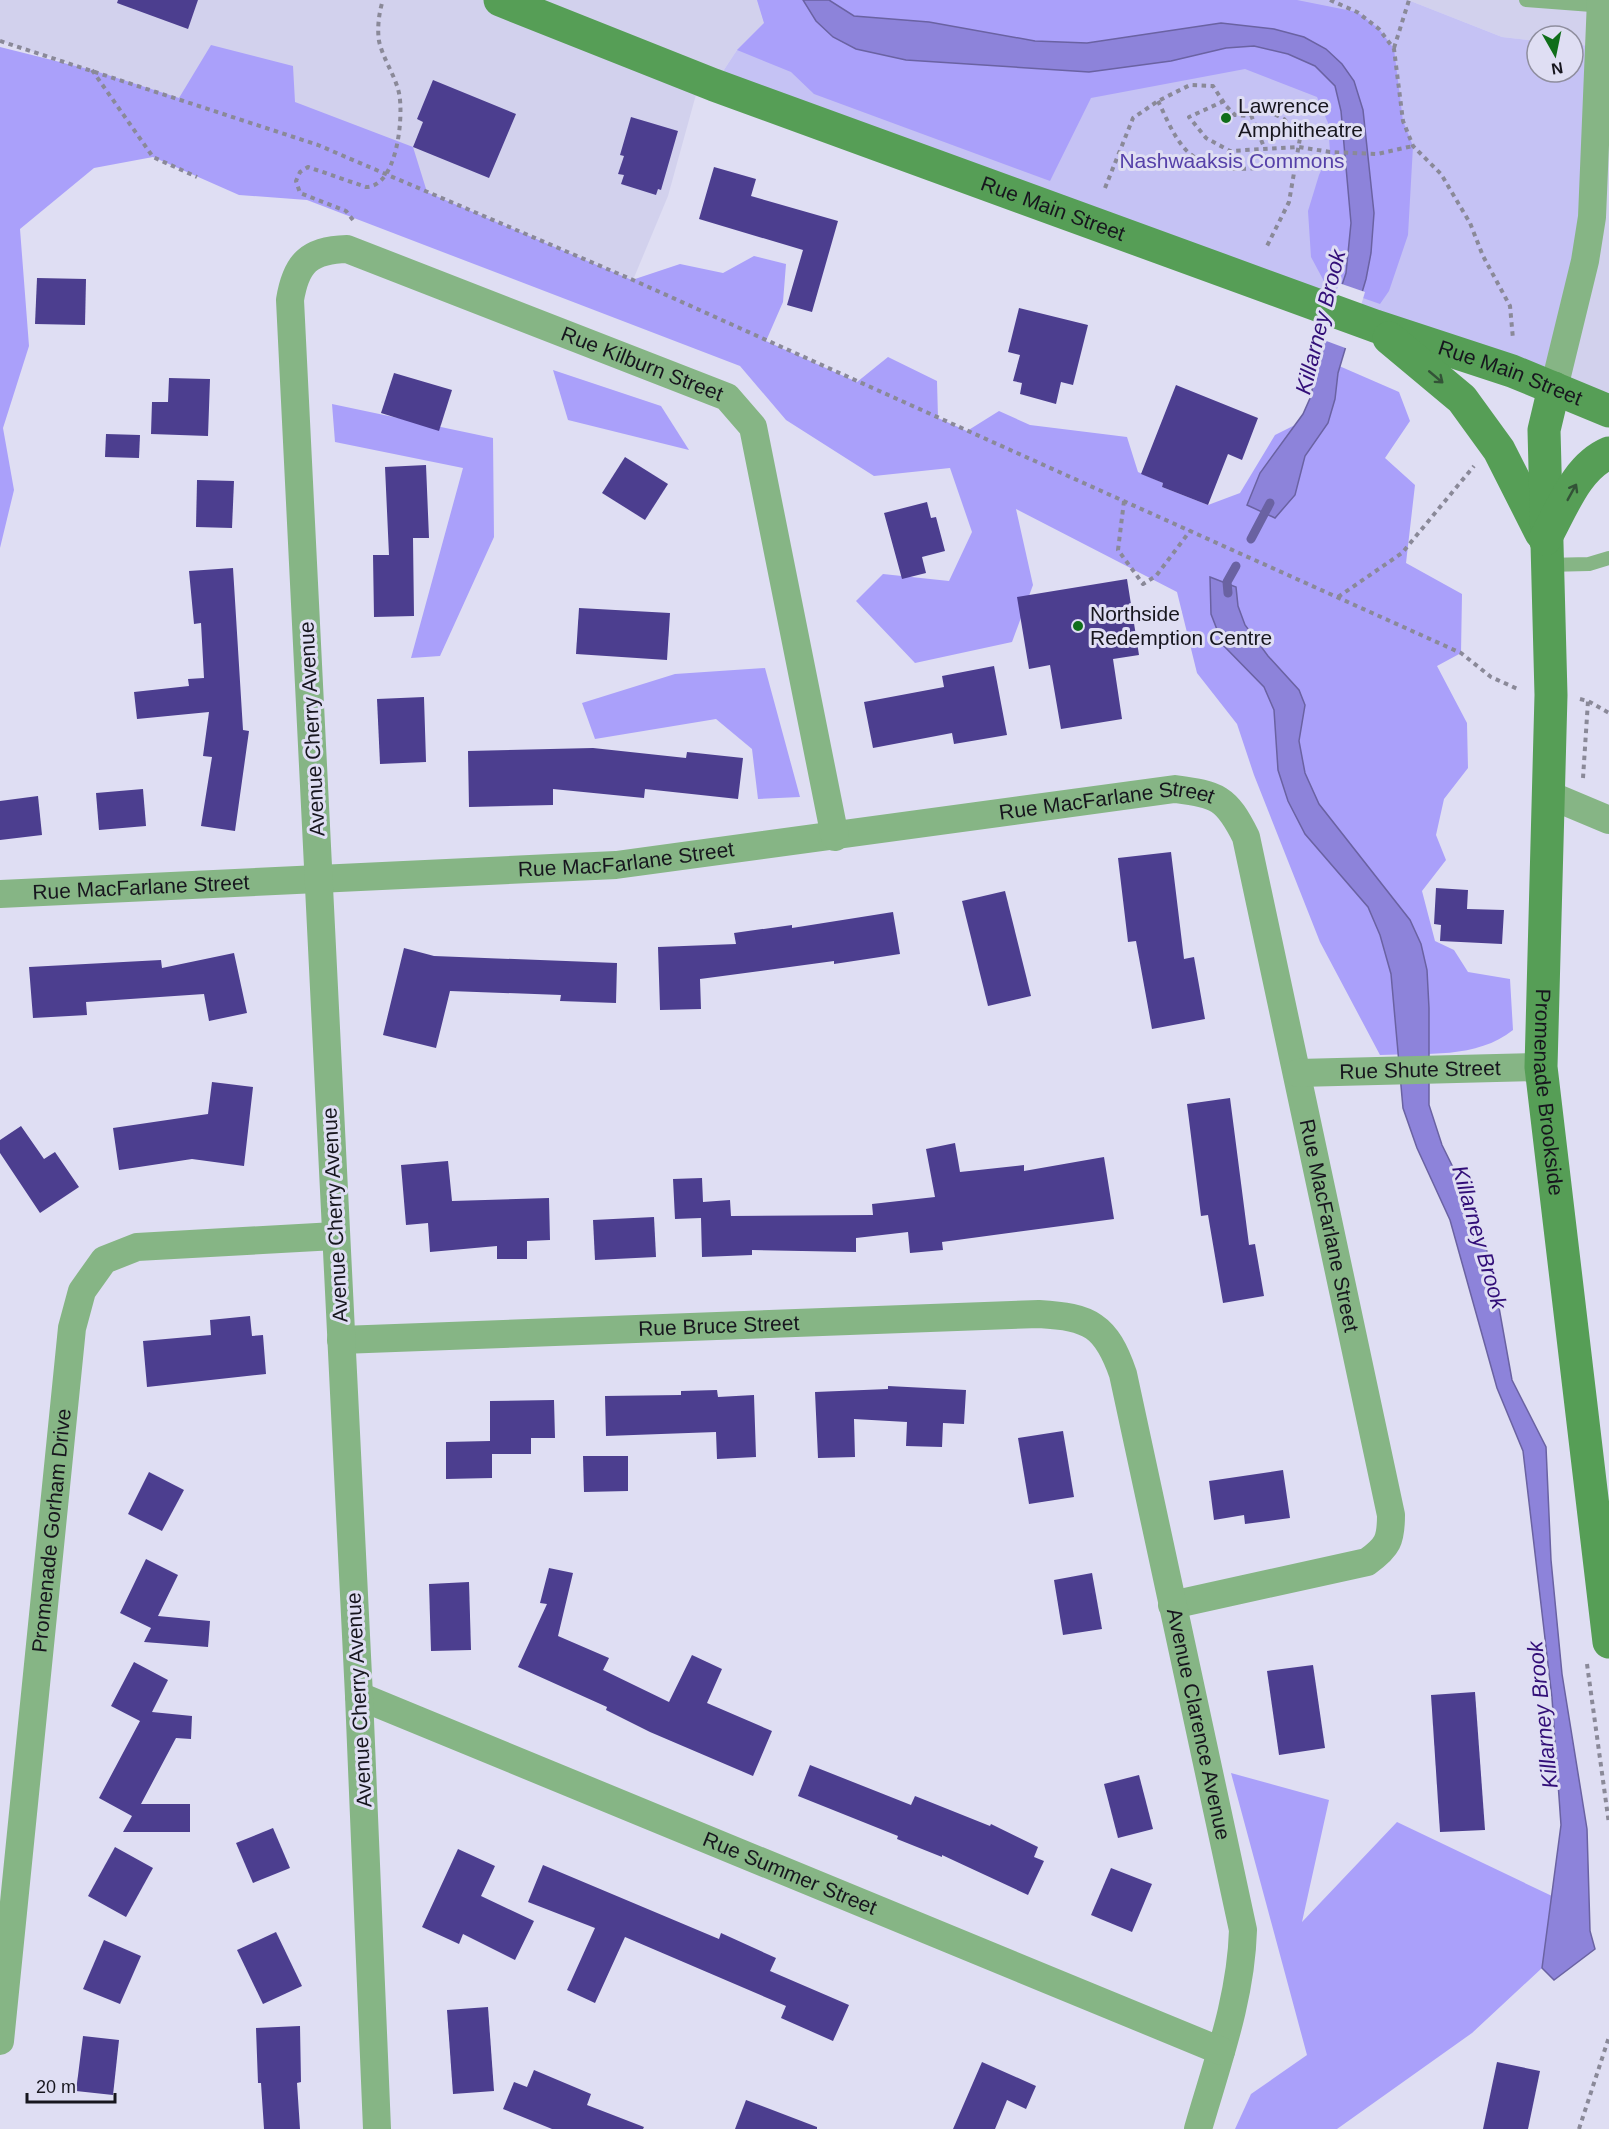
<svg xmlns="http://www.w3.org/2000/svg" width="1609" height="2129" font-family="Arial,sans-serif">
  <rect width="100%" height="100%" fill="#dfdef3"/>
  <g fill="#d2d1ed">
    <path d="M 0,0 L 757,0 L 764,23 L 737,50 L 714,85 L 700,80 L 668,196 L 633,280 L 318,145 L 0,41 Z"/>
    <path d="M 1408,0 L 1609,0 L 1609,411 L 1554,388 L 1599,47 L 1573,44 L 1573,36 L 1537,36 L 1537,41 L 1502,37 Z"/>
  </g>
  <path fill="#c5c2f4" d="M 757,0 L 1408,0 L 1502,37 L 1537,41 L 1537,72 L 1573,72 L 1573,44 L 1599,47 L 1592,217 L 1554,388 L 714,85 L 737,50 L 764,23 Z"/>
  <g fill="#aaa0fa">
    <path d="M 757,0 L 1297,0 L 1357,12 L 1379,29 L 1394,49 L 1403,121 L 1413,146 L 1408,235 L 1389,291 L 1380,304 L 1326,285 L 1311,257 L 1308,211 L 1319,175 L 1330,152 L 1328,123 L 1317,97 L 1245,69 L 1091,98 L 1050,181 L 814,94 L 791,72 L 737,50 L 764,23 Z"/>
    <path d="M 211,45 L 293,66 L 295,102 L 413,147 L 427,192 L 632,280 L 680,264 L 723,273 L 754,256 L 786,264 L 783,302 L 766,341 L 857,382 L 888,357 L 937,381 L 938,418 L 967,431 L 999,411 L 1030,425 L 1127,437 L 1138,472 L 1163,483 L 1162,487 L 1208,505 L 1240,493 L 1275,435 L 1317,414 L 1330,362 L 1399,392 L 1410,421 L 1385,458 L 1415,485 L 1406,563 L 1462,594 L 1461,653 L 1437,666 L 1467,723 L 1468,768 L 1444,799 L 1436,835 L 1446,860 L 1422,891 L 1435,941 L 1454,950 L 1468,972 L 1510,979 L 1513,1030 C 1477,1059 1425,1053 1380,1055 L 1320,942 L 1254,775 L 1237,724 L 1197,673 L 1177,592 L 1016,509 L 1033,585 L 1012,642 L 915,663 L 856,601 L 883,574 L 949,581 L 972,532 L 950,468 L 874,476 L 786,420 L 740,366 L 307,200 L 239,195 L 153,157 L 94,168 L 20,229 L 29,346 L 3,428 L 14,490 L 0,548 L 0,47 L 92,70 L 179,98 Z"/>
    <path d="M 553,370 L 661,406 L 689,450 L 568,420 Z"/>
    <path d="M 332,404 L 493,438 L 494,537 L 440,656 L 411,658 L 463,468 L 335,442 Z"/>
    <path d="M 765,668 L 800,797 L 758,799 L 752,749 L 716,719 L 595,739 L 582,703 L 675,674 Z"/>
    <path d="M 1231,1773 L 1329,1800 L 1302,1922 L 1397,1822 L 1552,1896 L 1542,1968 L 1472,2033 L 1337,2129 L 1235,2129 L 1251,2094 L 1307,2055 Z"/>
  </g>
  <g fill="#8d83da" stroke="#6a62a2" stroke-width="1.5">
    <path d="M 803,0 L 829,0 L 854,16 L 929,22 L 1035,41 L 1087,43 L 1221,23 L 1274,29 L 1304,37 L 1326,49 L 1342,64 L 1354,81 L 1363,110 L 1374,213 L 1371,253 L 1366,279 L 1338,373 L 1335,399 L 1328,423 L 1305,456 L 1295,495 L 1275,518 L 1247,505 L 1260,473 L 1303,414 L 1311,396 L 1317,360 L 1346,273 L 1351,223 L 1341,111 L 1335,86 L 1315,66 L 1288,54 L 1254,46 L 1226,48 L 1171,61 L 1089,72 L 906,60 L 856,49 L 833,37 L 816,21 Z"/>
    <path d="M 1210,577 L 1236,587 L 1238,606 L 1245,625 L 1268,656 L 1299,690 L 1305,705 L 1299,741 L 1305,773 L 1319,804 L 1410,920 L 1421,944 L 1427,970 L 1429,1008 L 1429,1105 L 1442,1145 L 1478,1218 L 1493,1274 L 1512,1380 L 1546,1447 L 1551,1560 L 1562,1674 L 1587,1829 L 1590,1931 L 1595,1949 L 1554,1980 L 1542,1968 L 1561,1825 L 1552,1698 L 1523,1451 L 1497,1388 L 1450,1220 L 1417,1148 L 1403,1108 L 1391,974 L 1380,935 L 1368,907 L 1305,834 L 1288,801 L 1278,770 L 1274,710 L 1264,687 L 1223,645 L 1211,614 Z"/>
  </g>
  <path fill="#dfdef3" d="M 1339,283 L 1365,292 L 1348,349 L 1321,339 Z"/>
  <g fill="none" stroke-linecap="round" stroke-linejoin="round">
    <g stroke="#6a62a2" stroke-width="9">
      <path d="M 1251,539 L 1270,503"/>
      <path d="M 1228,593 L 1227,582 L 1236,566"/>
    </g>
  </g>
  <g fill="#4c3e8f">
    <path d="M 118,0 L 198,0 L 188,29 L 117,3 Z"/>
    <path d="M 433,80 L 516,114 L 489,178 L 413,147 L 423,122 L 417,119 Z"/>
    <path d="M 631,117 L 678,131 L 661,190 L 658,189 L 656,195 L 621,184 L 624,175 L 618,174 L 624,156 L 620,155 Z"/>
    <path d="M 714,167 L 756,179 L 751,196 L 838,221 L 812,312 L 787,305 L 803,250 L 699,219 Z"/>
    <path d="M 37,278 L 86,279 L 85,325 L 35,324 Z"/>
    <path d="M 1019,308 L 1088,325 L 1073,385 L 1061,382 L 1056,404 L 1020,394 L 1022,383 L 1013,381 L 1020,355 L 1008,352 Z"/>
    <path d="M 394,373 L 452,390 L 439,431 L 381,413 Z"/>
    <path d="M 169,378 L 210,379 L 208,436 L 151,434 L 152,402 L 168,402 Z"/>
    <path d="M 1176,385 L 1258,418 L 1242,460 L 1228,454 L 1208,505 L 1162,487 L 1163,483 L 1141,474 Z"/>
    <path d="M 106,434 L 140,435 L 139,458 L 105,457 Z"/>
    <path d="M 625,457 L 668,484 L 645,520 L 602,493 Z"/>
    <path d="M 426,465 L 429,538 L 413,538 L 414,616 L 374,617 L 373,555 L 389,555 L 385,467 Z"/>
    <path d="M 197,480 L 234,481 L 232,528 L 196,527 Z"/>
    <path d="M 927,502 L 931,518 L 936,517 L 945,551 L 922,557 L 926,573 L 902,579 L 884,513 Z"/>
    <path d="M 233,568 L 243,730 L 249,731 L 235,831 L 201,826 L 212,757 L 203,756 L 209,712 L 137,719 L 134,692 L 189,686 L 188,679 L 204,678 L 201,623 L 194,624 L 189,571 Z"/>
    <path d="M 1127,579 L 1139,655 L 1113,659 L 1122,719 L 1061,729 L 1050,665 L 1029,669 L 1017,597 Z"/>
    <path d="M 579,608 L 670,613 L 667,660 L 576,654 Z"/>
    <path d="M 994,666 L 1007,735 L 954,744 L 952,733 L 873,748 L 864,702 L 944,687 L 942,676 Z"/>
    <path d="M 424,697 L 426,762 L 380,764 L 377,699 Z"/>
    <path d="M 593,748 L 686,758 L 687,752 L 743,758 L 738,799 L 645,789 L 644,798 L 553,789 L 553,805 L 469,807 L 468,751 Z"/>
    <path d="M 143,789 L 146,826 L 99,830 L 96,793 Z"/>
    <path d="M 38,796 L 42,835 L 0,840 L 0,801 Z"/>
    <path d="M 1171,852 L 1184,959 L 1194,957 L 1205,1019 L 1152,1029 L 1136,941 L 1128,942 L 1118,858 Z"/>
    <path d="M 1436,888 L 1468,890 L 1467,909 L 1504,910 L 1502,944 L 1440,941 L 1441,925 L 1434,924 Z"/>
    <path d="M 1005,891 L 1031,996 L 988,1006 L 962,901 Z"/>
    <path d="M 893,912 L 900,954 L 834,964 L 834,961 L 700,979 L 701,1009 L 660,1010 L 658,947 L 736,944 L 734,933 L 792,925 L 792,928 Z"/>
    <path d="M 404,948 L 434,956 L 617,963 L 616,1003 L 560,1001 L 561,995 L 450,991 L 436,1048 L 383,1035 Z"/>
    <path d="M 234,953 L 247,1013 L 209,1021 L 204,994 L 86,1002 L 87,1015 L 33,1018 L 29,967 L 161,960 L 162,968 Z"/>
    <path d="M 212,1082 L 253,1087 L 244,1166 L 192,1159 L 119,1170 L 113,1128 L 208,1114 Z"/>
    <path d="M 1230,1098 L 1249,1245 L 1255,1244 L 1264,1296 L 1223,1303 L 1208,1215 L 1201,1216 L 1187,1104 Z"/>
    <path d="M 21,1126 L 44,1159 L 55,1152 L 79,1187 L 40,1213 L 0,1153 L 0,1140 Z"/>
    <path d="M 955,1143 L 960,1172 L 1024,1165 L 1024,1171 L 1104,1157 L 1114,1219 L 942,1242 L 943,1250 L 910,1253 L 908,1232 L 856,1238 L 856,1252 L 752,1250 L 752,1255 L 702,1257 L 701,1218 L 675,1219 L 673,1179 L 702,1178 L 703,1202 L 730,1200 L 731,1216 L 873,1215 L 872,1204 L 935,1197 L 926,1149 Z"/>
    <path d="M 448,1161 L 452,1201 L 549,1198 L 550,1240 L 527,1241 L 527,1259 L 497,1259 L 497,1246 L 430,1252 L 428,1223 L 406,1225 L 401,1165 Z"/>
    <path d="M 654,1217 L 656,1257 L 595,1260 L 593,1220 Z"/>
    <path d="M 250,1316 L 252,1336 L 263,1335 L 266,1374 L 147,1387 L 143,1341 L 211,1335 L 210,1320 Z"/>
    <path d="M 888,1386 L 966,1390 L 964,1424 L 943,1423 L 942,1447 L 906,1446 L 907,1422 L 854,1419 L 855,1457 L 818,1458 L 815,1392 L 888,1389 Z"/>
    <path d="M 717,1390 L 718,1397 L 754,1395 L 756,1457 L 717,1459 L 716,1432 L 606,1436 L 605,1396 L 681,1395 L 681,1391 Z"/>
    <path d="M 554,1400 L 555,1438 L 531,1438 L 531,1454 L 492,1454 L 492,1478 L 446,1479 L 446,1442 L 490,1441 L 490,1401 Z"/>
    <path d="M 1063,1431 L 1074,1497 L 1029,1504 L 1018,1438 Z"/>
    <path d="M 583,1456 L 628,1456 L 628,1491 L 584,1492 Z"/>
    <path d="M 1283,1470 L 1290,1518 L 1245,1524 L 1244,1515 L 1214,1520 L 1209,1481 Z"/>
    <path d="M 149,1472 L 184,1490 L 162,1531 L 128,1514 Z"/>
    <path d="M 146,1559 L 178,1575 L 158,1616 L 210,1621 L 208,1647 L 144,1642 L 151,1628 L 120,1613 Z"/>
    <path d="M 549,1568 L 573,1573 L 558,1636 L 609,1658 L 603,1670 L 669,1702 L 692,1655 L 722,1669 L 707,1703 L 772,1731 L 753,1776 L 650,1732 L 606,1710 L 607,1707 L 518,1667 L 547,1604 L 540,1603 Z"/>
    <path d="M 1092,1573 L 1102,1629 L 1063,1635 L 1054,1580 Z"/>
    <path d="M 469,1582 L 471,1650 L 431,1651 L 429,1584 Z"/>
    <path d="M 134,1662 L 168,1680 L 152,1712 L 192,1716 L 191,1739 L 176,1738 L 141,1804 L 190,1804 L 190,1832 L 123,1832 L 132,1816 L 99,1798 L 140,1721 L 111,1706 Z"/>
    <path d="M 1313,1665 L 1325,1748 L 1279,1755 L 1267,1671 Z"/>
    <path d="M 1475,1692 L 1485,1830 L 1440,1832 L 1431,1695 Z"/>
    <path d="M 810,1765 L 911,1805 L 915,1796 L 990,1826 L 991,1824 L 1038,1847 L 1034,1857 L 1044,1861 L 1028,1895 L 942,1855 L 942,1857 L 897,1839 L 898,1836 L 798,1796 Z"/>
    <path d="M 1139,1775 L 1153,1829 L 1118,1838 L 1104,1784 Z"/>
    <path d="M 273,1828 L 290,1868 L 253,1883 L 236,1843 Z"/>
    <path d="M 115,1847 L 153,1868 L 126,1917 L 88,1896 Z"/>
    <path d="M 458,1849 L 495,1866 L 481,1896 L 534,1921 L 515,1960 L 463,1934 L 459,1944 L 422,1927 Z"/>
    <path d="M 543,1865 L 719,1939 L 721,1933 L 776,1958 L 770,1971 L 849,2005 L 833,2041 L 781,2018 L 786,2006 L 625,1937 L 595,2003 L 567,1990 L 595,1928 L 528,1902 Z"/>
    <path d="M 1111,1868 L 1152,1884 L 1132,1932 L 1091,1915 Z"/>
    <path d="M 276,1932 L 302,1986 L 263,2004 L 237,1950 Z"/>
    <path d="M 104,1940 L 141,1956 L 120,2004 L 83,1989 Z"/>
    <path d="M 488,2007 L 494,2091 L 453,2094 L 447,2010 Z"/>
    <path d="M 300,2026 L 301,2082 L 297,2083 L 300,2129 L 264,2129 L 261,2083 L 258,2083 L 256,2028 Z"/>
    <path d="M 83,2036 L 119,2040 L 113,2095 L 76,2091 Z"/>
    <path d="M 982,2062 L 1036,2086 L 1026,2109 L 1007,2100 L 995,2129 L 953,2129 Z"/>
    <path d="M 1497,2062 L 1540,2071 L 1528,2129 L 1483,2129 Z"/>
    <path d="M 534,2070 L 591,2094 L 587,2105 L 644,2127 L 643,2129 L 552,2129 L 503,2109 L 514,2082 L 527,2087 Z"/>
    <path d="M 746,2100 L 817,2127 L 817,2129 L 735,2129 Z"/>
  </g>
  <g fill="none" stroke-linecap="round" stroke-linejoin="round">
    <g stroke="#8a8998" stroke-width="4" stroke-dasharray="4.5 4.5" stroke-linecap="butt">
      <path d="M 1330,0 L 1357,12 L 1379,29 L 1394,49 L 1403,121 L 1413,146 L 1441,174 L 1470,223 L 1483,256 L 1510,306 L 1513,339"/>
      <path d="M 0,41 L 318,145 L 633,280 L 1461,653 L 1491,677 L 1520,690"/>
      <path d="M 1394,48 L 1409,0"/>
      <path d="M 92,70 L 153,157 L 197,177"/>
      <path d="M 1158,101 C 1166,117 1173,136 1186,150 C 1214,179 1264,168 1298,160"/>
      <path d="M 1224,101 L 1189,117 L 1206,138 L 1230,151 L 1299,147 L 1330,152 L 1377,154 L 1413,146"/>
      <path d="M 1251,115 L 1264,147"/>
      <path d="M 1105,188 L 1133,118 L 1158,101 L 1190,85 L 1213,86 L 1226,106 L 1235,115 L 1247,116 L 1266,110 L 1284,119 L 1300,138 L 1289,202 L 1266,248"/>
      <path d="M 353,220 L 346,211 L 300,193 L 296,181 L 300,172 L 308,167 L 366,187 C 397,187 404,117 399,93 C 395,75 383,59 379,41 C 377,28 379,12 383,0"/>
      <path d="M 1124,501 L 1118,550 L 1143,584 L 1156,576 L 1190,531"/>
      <path d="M 1338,597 L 1402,553 L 1474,466"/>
      <path d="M 1580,699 L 1588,701 L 1609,713"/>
      <path d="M 1583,778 L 1588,701"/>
      <path d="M 1587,1664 L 1609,1824"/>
      <path d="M 1579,2129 L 1609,2037"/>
    </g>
    <g stroke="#86b585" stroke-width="14">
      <path d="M 1526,0 L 1605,6"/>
      <path d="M 1546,565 L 1589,564 L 1609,558"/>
    </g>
    <g stroke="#86b585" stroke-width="28">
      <path d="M 1554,388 L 1585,261 L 1592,217 L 1601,0"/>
      <path d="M 1547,794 L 1609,820"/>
      <path id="s1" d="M 0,894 L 616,865 L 1175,789 C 1218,795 1226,797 1246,837 L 1391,1515 C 1391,1540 1388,1547 1367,1562 L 1172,1605"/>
      <path id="s2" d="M 1298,1073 L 1541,1067"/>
      <path id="s3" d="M 341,1340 L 1039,1314 C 1090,1317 1106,1325 1123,1374 L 1243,1930 C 1241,1999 1217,2063 1198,2129"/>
      <path id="s4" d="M 359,1696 L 1221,2051"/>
      <path id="s5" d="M 0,2041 L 72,1328 L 82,1291 L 104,1260 L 137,1247 L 335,1236"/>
      <path id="s6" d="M 377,2129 L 359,1696 L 290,300 C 296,263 309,250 347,249 L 727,397 L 753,427 L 835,837"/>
    </g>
    <g stroke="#569e56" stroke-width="33">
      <path id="s7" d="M 500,0 L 714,85 L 1375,326 L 1512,371 L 1609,411"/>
      <path d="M 1389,338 L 1462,399 L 1499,450 L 1541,533"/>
      <path id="s8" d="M 1554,388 L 1544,430 L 1551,695 L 1541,1067 L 1609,1642"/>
      <path d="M 1545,539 C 1562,509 1576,467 1609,453"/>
    </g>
  </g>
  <defs><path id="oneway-shaft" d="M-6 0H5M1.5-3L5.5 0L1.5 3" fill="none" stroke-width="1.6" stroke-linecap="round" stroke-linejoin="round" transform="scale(1.5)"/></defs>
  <g stroke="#335337">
    <use href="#oneway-shaft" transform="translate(1436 377) rotate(40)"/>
    <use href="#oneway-shaft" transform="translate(1572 492) rotate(-61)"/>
  </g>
  <g fill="#106e1a" stroke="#dfdef3" stroke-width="2">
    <circle cx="1226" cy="118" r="6"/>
    <circle cx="1078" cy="626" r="6"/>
  </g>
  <g text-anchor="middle" stroke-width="6" stroke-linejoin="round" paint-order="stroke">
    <g font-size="21" fill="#17161e" stroke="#dfdef3" text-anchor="start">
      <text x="1238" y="113">Lawrence<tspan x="1238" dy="24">Amphitheatre</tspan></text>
      <text x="1090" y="621">Northside<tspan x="1090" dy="24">Redemption Centre</tspan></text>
    </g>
    <g font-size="21" fill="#5641a9" stroke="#dfdef3">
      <text x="1232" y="168">Nashwaaksis Commons</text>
    </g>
    <g font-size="21" fill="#17161e" stroke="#dfdef3">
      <text dy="7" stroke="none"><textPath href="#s7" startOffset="591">Rue Main Street</textPath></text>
      <text dy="7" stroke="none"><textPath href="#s6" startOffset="2234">Rue Kilburn Street</textPath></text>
      <text dy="7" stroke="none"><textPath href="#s7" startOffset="1077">Rue Main Street</textPath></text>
      <text transform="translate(312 729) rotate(-93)" y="7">Avenue Cherry Avenue</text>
      <text dy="7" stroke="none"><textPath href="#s1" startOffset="1112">Rue MacFarlane Street</textPath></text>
      <text dy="7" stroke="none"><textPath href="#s1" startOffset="627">Rue MacFarlane Street</textPath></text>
      <text dy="7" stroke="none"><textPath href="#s1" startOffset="141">Rue MacFarlane Street</textPath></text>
      <text dy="7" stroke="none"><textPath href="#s2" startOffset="122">Rue Shute Street</textPath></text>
      <text dy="7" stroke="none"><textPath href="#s8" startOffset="706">Promenade Brookside</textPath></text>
      <text transform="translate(335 1215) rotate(-93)" y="7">Avenue Cherry Avenue</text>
      <text dy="7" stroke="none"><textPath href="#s1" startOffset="1670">Rue MacFarlane Street</textPath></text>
      <text dy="7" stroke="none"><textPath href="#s3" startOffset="378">Rue Bruce Street</textPath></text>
      <text dy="7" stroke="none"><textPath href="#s5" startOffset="513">Promenade Gorham Drive</textPath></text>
      <text transform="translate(359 1700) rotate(-93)" y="7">Avenue Cherry Avenue</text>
      <text dy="7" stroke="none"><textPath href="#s3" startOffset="1170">Avenue Clarence Avenue</textPath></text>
      <text dy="7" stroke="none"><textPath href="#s4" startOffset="466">Rue Summer Street</textPath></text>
    </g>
    <g font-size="22" font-style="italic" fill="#320e78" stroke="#dfdef3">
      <text transform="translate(1320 322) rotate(-76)" y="8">Killarney Brook</text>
      <text transform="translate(1480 1237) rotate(74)" y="8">Killarney Brook</text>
      <text transform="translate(1542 1715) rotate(-96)" y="8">Killarney Brook</text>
    </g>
  </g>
  <g transform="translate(1555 54) rotate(171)"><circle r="28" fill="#dfdef3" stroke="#8f8e9e" stroke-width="1.5"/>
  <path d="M0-4.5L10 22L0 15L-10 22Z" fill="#106e1a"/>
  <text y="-9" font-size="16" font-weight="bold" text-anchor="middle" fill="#17161e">N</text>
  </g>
  <path d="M27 2093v9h88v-9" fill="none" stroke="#17161e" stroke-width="3"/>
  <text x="36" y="2093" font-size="18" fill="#17161e" stroke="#dfdef3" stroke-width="4.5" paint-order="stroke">20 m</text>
</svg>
